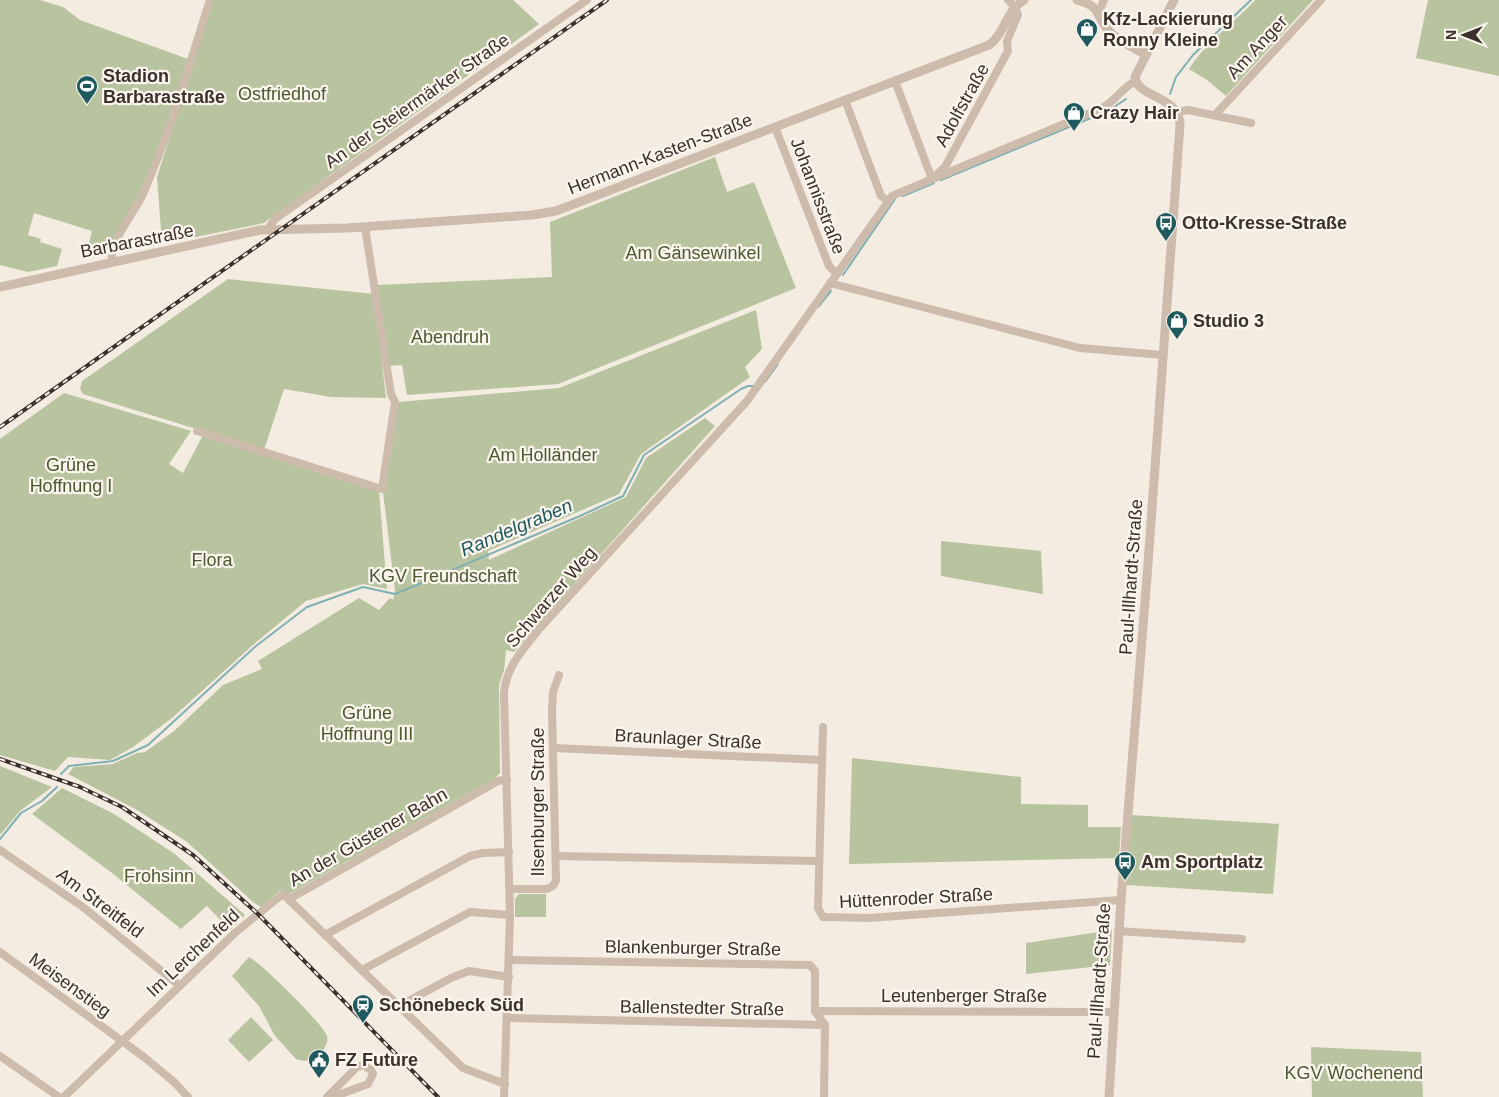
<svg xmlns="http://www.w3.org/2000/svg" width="1499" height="1097" font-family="Helvetica,sans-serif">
  <rect width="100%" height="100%" fill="#f4ebe1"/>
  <g fill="#b8c4a0">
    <path d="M 0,0 L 40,0 L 63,7 L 80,20 L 188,59 L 159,150 L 135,204 L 110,249 L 86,254 L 92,231 L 34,213 L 28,235 L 41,239 L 40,242 L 62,249 L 57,266 L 28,272 L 0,265 Z"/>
    <path d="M 213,0 L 513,0 L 539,24 L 264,223 L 171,242 L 161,230 L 157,177 Z"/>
    <path d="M 1255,0 L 1313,0 L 1226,96 L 1207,80 L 1189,69 C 1207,41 1233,24 1255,0 Z"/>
    <path d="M 1428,0 L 1499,0 L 1499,76 L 1416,58 Z"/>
    <path d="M 715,157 L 727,192 L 754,182 L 796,288 L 558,384 L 407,395 L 402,365 L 388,366 L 377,285 L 552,277 L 550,222 Z"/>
    <path d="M 228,279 L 374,294 L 386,398 L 331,397 L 284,389 L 264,450 L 83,394 L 80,389 L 82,381 Z"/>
    <path d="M 756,310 L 762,349 L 745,367 L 750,377 L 641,454 L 619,494 L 488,551 L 489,560 L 626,497 L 646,458 L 705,418 L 715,426 L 514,652 L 506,650 L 504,670 L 499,685 L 500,773 L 494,779 L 287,895 L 281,890 L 261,907 L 253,902 L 187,842 L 137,810 L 68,774 L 74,767 L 113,764 L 137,753 L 145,752 L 174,731 L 223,685 L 262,669 L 258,661 L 359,598 L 379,610 L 390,598 L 393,600 L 395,591 L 383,492 L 398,402 L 559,388 Z"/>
    <path d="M 64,393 L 191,431 L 169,464 L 183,473 L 203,435 L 379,491 L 387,589 L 363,584 L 306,601 L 254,644 L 172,718 L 133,747 L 110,760 L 68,757 L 55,771 L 0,755 L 0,439 Z"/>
    <path d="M 941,541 L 1041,551 L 1043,594 L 941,576 Z"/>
    <path d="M 852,758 L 1021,777 L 1021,804 L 1088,805 L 1088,827 L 1121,827 L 1119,858 L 849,864 Z"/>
    <path d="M 0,766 L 52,787 L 20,811 L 0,835 Z"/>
    <path d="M 62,788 L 114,814 L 175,854 L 245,915 L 230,930 L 207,906 L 181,929 L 112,873 L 32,814 Z"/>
    <path d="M 1131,815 L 1279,824 L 1273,894 L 1126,885 Z"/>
    <path d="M 519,894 L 546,894 L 546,917 L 515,917 L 515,899 Z"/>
    <path d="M 1112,930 L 1110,965 L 1026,974 L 1026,943 Z"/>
    <path d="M 249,957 C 260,962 324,1025 327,1036 C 329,1043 323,1051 318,1056 C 312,1061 304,1062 296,1059 L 275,1036 L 259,1006 L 232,976 Z"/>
    <path d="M 251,1017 L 273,1040 L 249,1062 L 228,1040 Z"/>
    <path d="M 1311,1047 L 1421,1052 L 1423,1097 L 1312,1097 Z"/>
  </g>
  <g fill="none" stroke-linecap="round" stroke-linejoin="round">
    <g stroke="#7fb0b2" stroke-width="2">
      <path d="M 1170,94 L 1176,77 L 1193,55 L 1251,0"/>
      <path d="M 941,180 L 1108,111 L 1126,99"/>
      <path d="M 903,196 L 934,183"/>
      <path d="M 843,275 L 895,199"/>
      <path d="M 818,307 L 831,291"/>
      <path d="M 765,382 L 778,364"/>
      <path d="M 61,774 L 69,766 L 113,761 L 148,745 L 256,646 L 307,607 L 363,587 L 395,594 L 580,516 L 623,496 L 644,455 L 741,389 L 748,386 L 755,386"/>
      <path d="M 0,839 L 21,813 L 42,801 L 57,787"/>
    </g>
    <g stroke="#cdbbac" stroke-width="8">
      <path d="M 1099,12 L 1104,0"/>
      <path d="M 895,81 L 932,179 L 945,167 L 1008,51 L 1007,41 L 1018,15 L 1015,7 L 1008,0"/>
      <path d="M 845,100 L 881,196 L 887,200"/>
      <path d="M 1178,112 L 1188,110 L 1251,123"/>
      <path d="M 1215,115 L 1321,0"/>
      <path d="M 775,127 L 829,266 L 837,274"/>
      <path d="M 267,230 L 275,219 L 587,0"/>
      <path d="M 112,261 C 109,243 134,213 142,196 C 170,133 189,66 210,0"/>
      <path d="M 830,283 L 1080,348 L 1163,355"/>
      <path d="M 197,431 L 382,489 L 395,402 L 391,394 L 365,227"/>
      <path d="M 823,727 L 818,908 L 823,917 L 869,918 L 1121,900"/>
      <path d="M 554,748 L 822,760"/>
      <path d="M 0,850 L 83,907 L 180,986"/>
      <path d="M 557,856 L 819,861"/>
      <path d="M 510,889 L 547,889 L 553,886 L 556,881 L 552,710 L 553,692 L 559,675"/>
      <path d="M 289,899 L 498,781 L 507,779"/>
      <path d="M 1118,931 L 1242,939"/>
      <path d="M 325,935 L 470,856 L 483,853 L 509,852"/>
      <path d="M 0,952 L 144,1057 L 174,1082 L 188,1097"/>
      <path d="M 510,960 L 810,965 L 815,971 L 815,1011 L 825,1025"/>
      <path d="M 362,970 L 470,912 L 510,915"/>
      <path d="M 399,1006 L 451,978 L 469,971 L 509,977"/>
      <path d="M 815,1011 L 1113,1012"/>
      <path d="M 508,1018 L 825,1025 L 824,1097"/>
      <path d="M 0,1056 L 59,1097"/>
      <path d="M 64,1097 L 236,932 L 283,894 L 463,1068 L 505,1084"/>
      <path d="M 327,1097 L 357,1067 L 363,1065 L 371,1070 L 373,1074 L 368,1084 L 333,1097"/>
      <path d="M 504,1097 L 510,915 L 504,693 C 506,666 525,647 541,627 L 747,401 L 892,196 L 1102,108 C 1116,101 1122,87 1136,81"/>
    </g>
    <g stroke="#cdbbac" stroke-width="9">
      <path d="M 1077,0 C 1102,6 1095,16 1109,31 C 1119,41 1134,48 1146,55"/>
      <path d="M 0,287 L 260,230 L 347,228 L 532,215 L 556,211 L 989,45 C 1005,34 1005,12 1024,0"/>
      <path d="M 1109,1097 L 1121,900 L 1147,577 L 1180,125 C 1179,95 1137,98 1135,77 L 1174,0"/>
    </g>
    <g stroke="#3b302b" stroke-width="4">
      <g id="rail">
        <path d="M 0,427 L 607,0"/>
        <path d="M 0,759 L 80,787 L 122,807 L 193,855 L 258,914 L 438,1097"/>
      </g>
    </g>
    <use href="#rail" stroke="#fbf5ee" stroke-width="2" stroke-dasharray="5.5" stroke-linecap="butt"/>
  </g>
  <defs>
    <g id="shop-pin" transform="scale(1.125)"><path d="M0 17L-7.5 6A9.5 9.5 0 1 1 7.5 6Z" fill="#1f5a5e" stroke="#fbf5ee"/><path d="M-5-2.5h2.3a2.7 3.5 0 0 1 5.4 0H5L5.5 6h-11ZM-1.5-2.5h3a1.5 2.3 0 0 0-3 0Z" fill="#fff"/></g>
    <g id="stadium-pin" transform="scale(1.125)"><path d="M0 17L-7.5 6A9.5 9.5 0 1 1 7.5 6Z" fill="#1f5a5e" stroke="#fbf5ee"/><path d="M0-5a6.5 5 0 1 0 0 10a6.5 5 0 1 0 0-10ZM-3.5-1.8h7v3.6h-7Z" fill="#fff"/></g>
    <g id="bus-pin" transform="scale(1.125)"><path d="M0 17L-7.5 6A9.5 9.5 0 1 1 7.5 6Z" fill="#1f5a5e" stroke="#fbf5ee"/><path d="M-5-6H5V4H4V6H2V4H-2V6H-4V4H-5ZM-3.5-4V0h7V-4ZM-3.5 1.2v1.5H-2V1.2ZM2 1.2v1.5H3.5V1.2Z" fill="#fff"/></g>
    <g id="station-pin" transform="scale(1.125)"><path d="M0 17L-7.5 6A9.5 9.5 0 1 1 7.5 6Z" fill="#1f5a5e" stroke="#fbf5ee"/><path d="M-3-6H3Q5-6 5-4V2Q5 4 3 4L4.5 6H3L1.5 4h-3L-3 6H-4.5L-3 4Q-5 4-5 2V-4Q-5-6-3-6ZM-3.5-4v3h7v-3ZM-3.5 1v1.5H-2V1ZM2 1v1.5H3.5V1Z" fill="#fff"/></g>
    <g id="civic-pin" transform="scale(1.125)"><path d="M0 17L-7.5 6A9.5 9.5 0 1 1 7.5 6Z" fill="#1f5a5e" stroke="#fbf5ee"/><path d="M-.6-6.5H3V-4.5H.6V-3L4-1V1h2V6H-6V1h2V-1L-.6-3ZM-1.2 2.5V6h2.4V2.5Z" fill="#fff"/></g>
  </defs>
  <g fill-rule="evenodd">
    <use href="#shop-pin" x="1087" y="29"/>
    <use href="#stadium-pin" x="87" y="86"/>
    <use href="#shop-pin" x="1074" y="113"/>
    <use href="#bus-pin" x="1166" y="223"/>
    <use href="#shop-pin" x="1177" y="321"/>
    <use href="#bus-pin" x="1125" y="862"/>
    <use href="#station-pin" x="363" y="1005"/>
    <use href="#civic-pin" x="319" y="1060"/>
  </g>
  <g text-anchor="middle" stroke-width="4.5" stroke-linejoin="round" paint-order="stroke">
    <g font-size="18" font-weight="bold" fill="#3b302b" stroke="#fbf5ee" text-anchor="start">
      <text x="1103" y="25">Kfz-Lackierung<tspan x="1103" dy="21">Ronny Kleine</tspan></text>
      <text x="103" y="82">Stadion<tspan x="103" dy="21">Barbarastraße</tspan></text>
      <text x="1090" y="119">Crazy Hair</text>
      <text x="1182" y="229">Otto-Kresse-Straße</text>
      <text x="1193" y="327">Studio 3</text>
      <text x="1141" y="868">Am Sportplatz</text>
      <text x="379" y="1011">Schönebeck Süd</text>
      <text x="335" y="1066">FZ Future</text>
    </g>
    <g font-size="18" fill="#3b302b" stroke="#fbf5ee">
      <text transform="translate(1257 47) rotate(-47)" y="6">Am Anger</text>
      <text transform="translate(417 101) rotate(-35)" y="6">An der Steiermärker Straße</text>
      <text transform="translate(962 105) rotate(-61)" y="6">Adolfstraße</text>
      <text transform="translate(660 154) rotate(-21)" y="6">Hermann-Kasten-Straße</text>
      <text transform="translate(818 196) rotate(69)" y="6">Johannisstraße</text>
      <text transform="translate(137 241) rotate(-11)" y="6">Barbarastraße</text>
      <text transform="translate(1131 577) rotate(-86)" y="6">Paul-Illhardt-Straße</text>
      <text transform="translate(551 597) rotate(-49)" y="6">Schwarzer Weg</text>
      <text transform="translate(688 739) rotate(3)" y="6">Braunlager Straße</text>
      <text transform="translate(538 802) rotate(-90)" y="6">Ilsenburger Straße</text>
      <text transform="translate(368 837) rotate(-30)" y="6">An der Güstener Bahn</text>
      <text transform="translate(916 898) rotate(-3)" y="6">Hüttenroder Straße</text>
      <text transform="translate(100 903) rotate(37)" y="6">Am Streitfeld</text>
      <text transform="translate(693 948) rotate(1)" y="6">Blankenburger Straße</text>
      <text transform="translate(193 953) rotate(-43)" y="6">Im Lerchenfeld</text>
      <text transform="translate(1099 981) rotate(-86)" y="6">Paul-Illhardt-Straße</text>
      <text transform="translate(70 985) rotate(36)" y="6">Meisenstieg</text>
      <text x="964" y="1002">Leutenberger Straße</text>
      <text transform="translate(702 1008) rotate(1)" y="6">Ballenstedter Straße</text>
    </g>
    <g font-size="18" fill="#4a5a2e" stroke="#fbf5ee">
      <text x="282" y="100">Ostfriedhof</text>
      <text x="693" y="259">Am Gänsewinkel</text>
      <text x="450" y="343">Abendruh</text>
      <text x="543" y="461">Am Holländer</text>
      <text x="71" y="471">Grüne<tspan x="71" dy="21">Hoffnung I</tspan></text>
      <text x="212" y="566">Flora</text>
      <text x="443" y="582">KGV Freundschaft</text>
      <text x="367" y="719">Grüne<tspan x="367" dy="21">Hoffnung III</tspan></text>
      <text x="159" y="882">Frohsinn</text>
      <text x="1354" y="1079">KGV Wochenend</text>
    </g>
    <g font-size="19" font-style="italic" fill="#1f5a5e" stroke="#fbf5ee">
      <text transform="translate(516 527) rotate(-23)" y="7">Randelgraben</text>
    </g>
  </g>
  <g transform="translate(1464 35) rotate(270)" stroke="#fbf5ee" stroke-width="4" paint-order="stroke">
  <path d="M0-4L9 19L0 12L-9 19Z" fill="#3b302b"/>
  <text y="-8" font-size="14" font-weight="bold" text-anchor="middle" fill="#3b302b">N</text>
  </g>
</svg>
